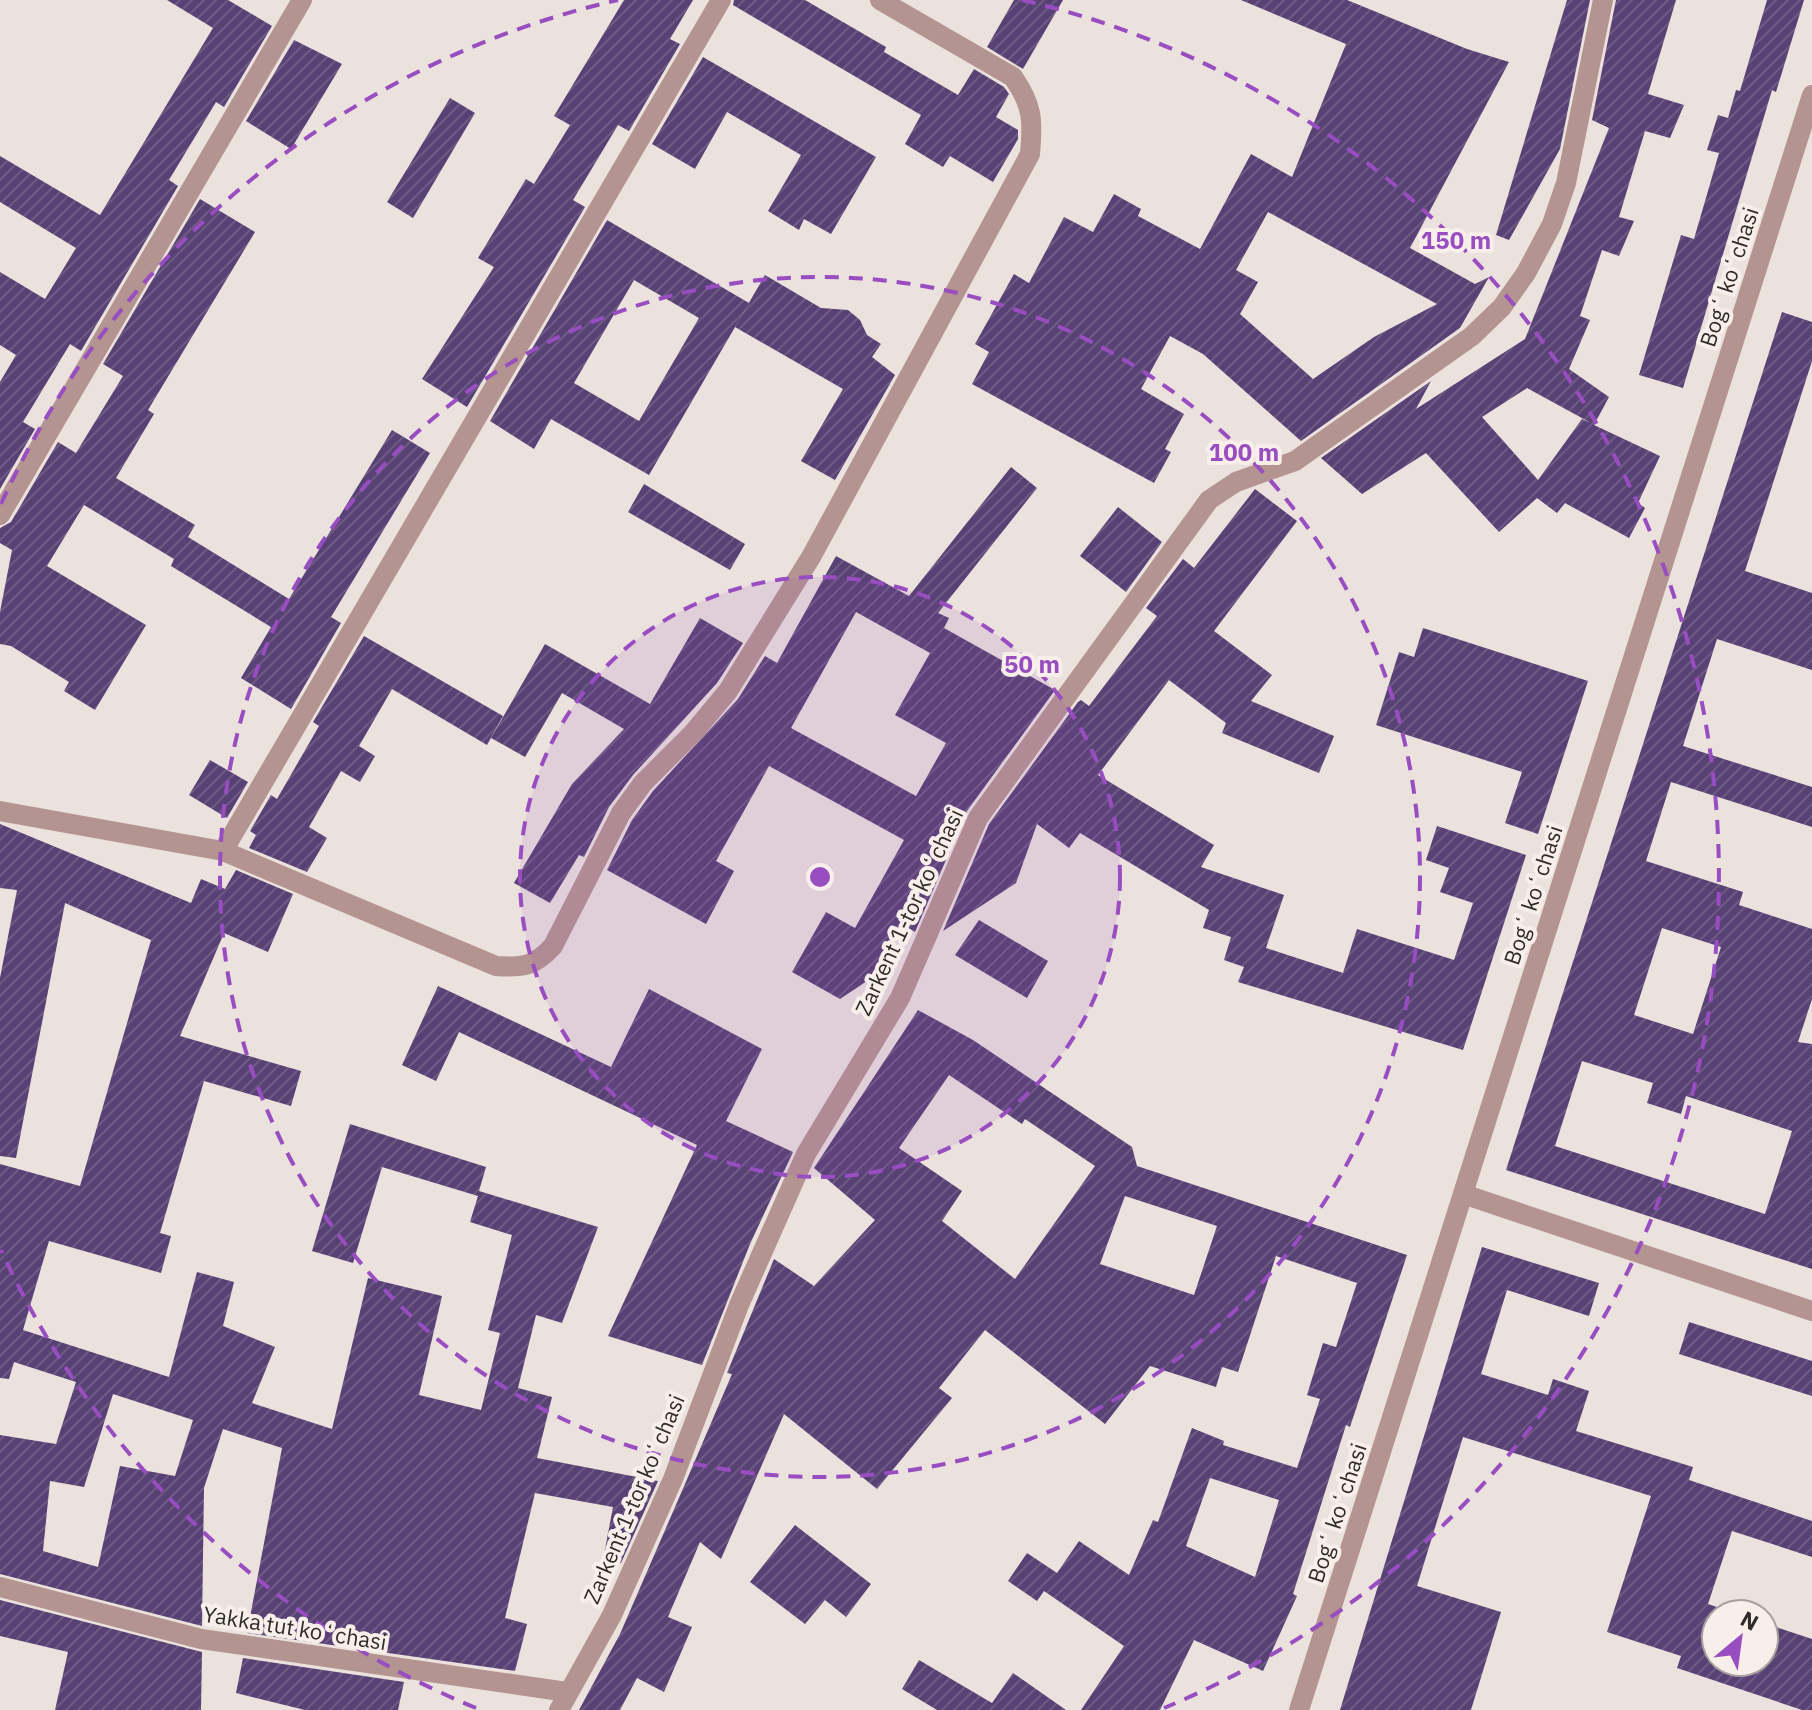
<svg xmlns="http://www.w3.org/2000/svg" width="1812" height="1710" font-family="'IBM Plex Sans',sans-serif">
  <defs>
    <pattern id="building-hatch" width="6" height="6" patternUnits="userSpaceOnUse" patternTransform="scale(2)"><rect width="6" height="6" fill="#584174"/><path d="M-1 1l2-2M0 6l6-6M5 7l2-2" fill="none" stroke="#6d5a83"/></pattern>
  </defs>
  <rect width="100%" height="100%" fill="#ebe1dd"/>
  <g fill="url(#building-hatch)" fill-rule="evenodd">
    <path d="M 167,0 L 228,0 L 272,26 L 224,107 L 216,102 L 169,180 L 178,186 L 81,351 L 70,344 L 23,422 L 35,429 L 0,489 L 0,382 L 16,355 L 0,345 L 0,272 L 45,299 L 76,248 L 0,202 L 0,156 L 100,215 L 213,28 Z"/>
    <path d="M 624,0 L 693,0 L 670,39 L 680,44 L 629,131 L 618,125 L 573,200 L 585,207 L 467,407 L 422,379 L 494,267 L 478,258 L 526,179 L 534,184 L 570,125 L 554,116 Z"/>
    <path d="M 734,0 L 805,0 L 886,47 L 884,52 L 958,95 L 974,69 L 1004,87 L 1009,94 L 996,117 L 1018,130 L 1018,139 L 993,182 L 950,156 L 943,167 L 905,144 L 921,115 L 733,5 Z"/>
    <path d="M 1014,0 L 1063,0 L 1023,69 L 987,47 Z"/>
    <path d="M 1241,0 L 1347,0 L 1467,49 L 1509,62 L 1410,248 L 1475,284 L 1489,277 L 1460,328 L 1301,441 L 1203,354 L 1170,336 L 1141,389 L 1184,414 L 1165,449 L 1171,452 L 1154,483 L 972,384 L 989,352 L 975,344 L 1014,274 L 1029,283 L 1064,217 L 1093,232 L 1114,194 L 1141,209 L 1138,216 L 1200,249 L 1251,154 L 1292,177 L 1346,44 ZM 1268,212 L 1437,304 L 1374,337 L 1313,379 L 1240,314 L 1258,282 L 1236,270 Z"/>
    <path d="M 1567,0 L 1590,0 L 1560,149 L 1509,240 L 1496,235 Z"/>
    <path d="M 1616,0 L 1676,0 L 1648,94 L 1684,105 L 1670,138 L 1645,131 L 1619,217 L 1634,221 L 1619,256 L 1602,250 L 1580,316 L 1590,320 L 1569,369 L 1609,397 L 1594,425 L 1660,456 L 1638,503 L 1645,508 L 1629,538 L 1565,503 L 1557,513 L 1537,498 L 1499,532 L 1426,453 L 1362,494 L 1321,458 L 1431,381 L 1416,409 L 1525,339 L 1609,128 L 1592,120 ZM 1527,388 L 1591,423 L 1582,419 L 1538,480 L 1482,417 Z"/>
    <path d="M 1767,0 L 1804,0 L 1776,92 L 1772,90 L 1683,388 L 1639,375 L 1681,235 L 1694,239 L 1719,153 L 1707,150 L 1718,115 L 1728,118 L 1736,90 L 1740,91 Z"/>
    <path d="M 294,40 L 342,64 L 291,149 L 246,121 Z"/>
    <path d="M 703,57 L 876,157 L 831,234 L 804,219 L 799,230 L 768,211 L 801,155 L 727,112 L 695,169 L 652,144 Z"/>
    <path d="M 450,98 L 475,113 L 413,218 L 387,202 Z"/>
    <path d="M 200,199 L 255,232 L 148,410 L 154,414 L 116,478 L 195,525 L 188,537 L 289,599 L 392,430 L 430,453 L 331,617 L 341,623 L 291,709 L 241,678 L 271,627 L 171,566 L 174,559 L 84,505 L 47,566 L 146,625 L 95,710 L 64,691 L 69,682 L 11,646 L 0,644 L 0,612 L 12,550 L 0,543 L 0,528 L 11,522 L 58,442 L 76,453 L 123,376 L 103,364 Z"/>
    <path d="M 607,220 L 749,303 L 649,475 L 551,419 L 534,449 L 490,421 ZM 634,280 L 699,318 L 639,421 L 574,383 Z"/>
    <path d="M 765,275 L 821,308 L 848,310 L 860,320 L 867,335 L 881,344 L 872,357 L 895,375 L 835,480 L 801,461 L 843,389 L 735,327 Z"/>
    <path d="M 1782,312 L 1812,322 L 1812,361 L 1745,571 L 1812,593 L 1812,670 L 1717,639 L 1683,746 L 1812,787 L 1812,827 L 1671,782 L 1646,861 L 1743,892 L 1739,905 L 1812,929 L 1812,999 L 1798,1042 L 1812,1044 L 1812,1269 L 1506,1170 ZM 1662,928 L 1721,947 L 1693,1034 L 1634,1015 ZM 1582,1061 L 1653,1083 L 1647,1103 L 1681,1114 L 1686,1096 L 1792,1131 L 1765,1214 L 1555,1146 Z"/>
    <path d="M 1011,467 L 1037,488 L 938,613 L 949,618 L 944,628 L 1055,690 L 967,811 L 915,932 L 902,924 L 873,977 L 840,999 L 792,972 L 826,912 L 855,928 L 904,840 L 769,766 L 716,861 L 734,871 L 706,924 L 607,870 L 632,820 L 653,791 L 738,699 L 765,656 L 777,663 L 836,556 L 909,596 ZM 856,612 L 930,653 L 895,715 L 946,743 L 916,796 L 791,728 Z"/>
    <path d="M 644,484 L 745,544 L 730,570 L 628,512 Z"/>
    <path d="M 1255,489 L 1297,521 L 1214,631 L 1272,675 L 1251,701 L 1334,736 L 1319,773 L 1222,733 L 1226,723 L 1169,680 L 1098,775 L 1214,845 L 1201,867 L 1284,895 L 1266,948 L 1343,973 L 1357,929 L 1454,960 L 1473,903 L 1440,892 L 1449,868 L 1426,860 L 1437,826 L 1526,855 L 1463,1050 L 1238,982 L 1244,967 L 1224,960 L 1231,937 L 1203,928 L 1209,910 L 1080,833 L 1069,848 L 1037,824 L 1016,883 L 943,931 L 989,824 L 1078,702 L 1081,700 L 1089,706 L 1157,616 L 1146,608 L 1183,559 L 1194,568 Z"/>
    <path d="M 1118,507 L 1162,542 L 1126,592 L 1080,556 Z"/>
    <path d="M 700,618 L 743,643 L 717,683 L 633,775 L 609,807 L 584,857 L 579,855 L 550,903 L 514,883 L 572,784 L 624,729 L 562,693 L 525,757 L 491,738 L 545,644 L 650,704 Z"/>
    <path d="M 1423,628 L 1588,681 L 1538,834 L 1505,823 L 1522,772 L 1376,725 L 1399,652 L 1414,657 Z"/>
    <path d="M 364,636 L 503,716 L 487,745 L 392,689 L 359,746 L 375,756 L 360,782 L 341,771 L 309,827 L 327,838 L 307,872 L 249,848 L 256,835 L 250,831 L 271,795 L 277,799 L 319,726 L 313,722 Z"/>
    <path d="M 210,760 L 248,782 L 227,818 L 189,795 Z"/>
    <path d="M 0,824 L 191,903 L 201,879 L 225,889 L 236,870 L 293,894 L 268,952 L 224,933 L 180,1036 L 301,1071 L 291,1106 L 204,1081 L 160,1233 L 171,1236 L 161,1273 L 49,1241 L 23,1330 L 169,1377 L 197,1272 L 234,1282 L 223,1326 L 275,1347 L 252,1403 L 332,1429 L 368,1278 L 442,1296 L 419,1395 L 481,1410 L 500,1333 L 488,1330 L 512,1235 L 470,1222 L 478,1196 L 382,1167 L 353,1263 L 312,1251 L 350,1124 L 486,1167 L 479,1191 L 598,1227 L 562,1323 L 536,1315 L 518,1388 L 552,1397 L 537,1458 L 658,1481 L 621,1563 L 603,1560 L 613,1507 L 535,1493 L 505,1618 L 527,1624 L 515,1671 L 247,1633 L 282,1448 L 223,1429 L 204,1488 L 202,1626 L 0,1574 L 0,1435 L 56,1444 L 76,1382 L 14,1362 L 9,1379 L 0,1378 L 0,1164 L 80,1186 L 151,940 L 65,903 L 16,1158 L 0,1156 L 0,978 L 17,890 L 0,888 ZM 113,1394 L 193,1420 L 175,1476 L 120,1466 L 98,1567 L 43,1551 L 50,1481 L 84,1487 Z"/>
    <path d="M 979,920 L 1048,961 L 1027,998 L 955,955 Z"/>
    <path d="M 438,986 L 611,1067 L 649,989 L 762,1049 L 726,1121 L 793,1152 L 750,1244 L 702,1365 L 608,1336 L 697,1145 L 459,1032 L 436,1081 L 402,1065 Z"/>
    <path d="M 918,1010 L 973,1040 L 1132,1147 L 1137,1166 L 1407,1255 L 1350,1427 L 1346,1425 L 1293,1594 L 1297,1596 L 1263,1671 L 1194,1640 L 1160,1710 L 1081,1710 L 1124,1646 L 1044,1591 L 1037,1601 L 1008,1581 L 1027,1553 L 1057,1573 L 1079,1541 L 1129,1575 L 1153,1520 L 1158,1522 L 1192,1428 L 1224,1441 L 1223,1445 L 1297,1468 L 1320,1399 L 1307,1395 L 1323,1343 L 1336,1347 L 1357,1283 L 1276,1256 L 1238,1372 L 1222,1367 L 1216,1387 L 1150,1366 L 1105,1424 L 985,1330 L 939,1388 L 952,1398 L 877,1489 L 784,1414 L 721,1559 L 700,1542 L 668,1617 L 692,1627 L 664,1692 L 637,1678 L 620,1710 L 579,1710 L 620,1634 L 685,1484 L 732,1374 L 727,1373 L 774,1259 L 814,1286 L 875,1220 L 814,1168 ZM 949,1075 L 1022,1124 L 1025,1119 L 1095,1166 L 1015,1279 L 942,1221 L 962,1191 L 899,1148 ZM 1125,1196 L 1217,1226 L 1194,1295 L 1100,1264 ZM 1210,1478 L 1279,1500 L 1255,1577 L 1186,1546 Z"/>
    <path d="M 1482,1247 L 1599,1283 L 1589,1316 L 1507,1290 L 1481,1374 L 1548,1395 L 1553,1379 L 1589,1391 L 1576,1431 L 1693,1467 L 1689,1480 L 1812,1521 L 1812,1557 L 1732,1531 L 1708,1604 L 1738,1614 L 1716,1614 L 1716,1662 L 1764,1662 L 1764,1623 L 1812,1639 L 1812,1710 L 1802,1710 L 1677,1668 L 1681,1656 L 1607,1632 L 1651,1496 L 1463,1437 L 1417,1586 L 1501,1612 L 1471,1710 L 1340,1710 Z"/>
    <path d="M 1689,1322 L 1812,1361 L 1812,1396 L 1679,1354 Z"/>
    <path d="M 795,1525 L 871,1584 L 846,1617 L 825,1600 L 805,1624 L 750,1582 Z"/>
    <path d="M 0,1600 L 202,1652 L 201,1710 L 55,1710 L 68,1652 L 0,1636 Z"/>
    <path d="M 243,1658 L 404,1682 L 398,1710 L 305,1710 L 236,1693 Z"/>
    <path d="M 919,1660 L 992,1703 L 1013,1673 L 1066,1710 L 937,1710 L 902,1689 Z"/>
  </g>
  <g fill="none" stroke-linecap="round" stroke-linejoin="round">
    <g stroke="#b49491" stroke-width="20">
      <path d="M 721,0 L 223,851 L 496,966 C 523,968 535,966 553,946 L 621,813 L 643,783 L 693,733 L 728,691 L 811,557 L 1030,154 C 1033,120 1033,106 1013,77 L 880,0"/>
      <path d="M 0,515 L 302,0"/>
      <path d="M 0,811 L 223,851"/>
      <path d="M 1463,1194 L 1812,1311"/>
      <path d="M 0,1587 L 201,1639 L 567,1692"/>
      <path d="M 559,1710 L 612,1615 L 673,1479 L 739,1305 L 806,1154 L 900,998 L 978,818 L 1209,500 L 1236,482 L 1295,461 L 1472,336 L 1502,307 L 1526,273 L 1552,224 L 1566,183 L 1603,0"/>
      <path d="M 1299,1710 L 1812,95"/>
    </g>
  </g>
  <circle cx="820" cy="877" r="300" fill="#984dc0" fill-opacity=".12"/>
  <g fill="none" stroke="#984dc0" stroke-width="4" stroke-dasharray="14 10">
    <circle cx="820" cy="877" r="300"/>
    <circle cx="820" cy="877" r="600"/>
    <path d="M476 1708A900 900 0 0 1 1 1250M1 504A900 900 0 0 1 618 0M1022 0A900 900 0 0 1 1164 1708"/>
  </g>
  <g text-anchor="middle" stroke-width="8" stroke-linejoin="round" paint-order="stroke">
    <g font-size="22" fill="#302c2b" stroke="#f8eeea">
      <text transform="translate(1729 277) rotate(-72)" y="8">Bogʻ koʻchasi</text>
      <text transform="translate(1533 895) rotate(-72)" y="8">Bogʻ koʻchasi</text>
      <text transform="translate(909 912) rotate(-65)" y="8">Zarkent 1-tor koʻchasi</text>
      <text transform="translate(634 1499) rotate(-67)" y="8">Zarkent 1-tor koʻchasi</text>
      <text transform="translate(1337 1513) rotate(-72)" y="8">Bogʻ koʻchasi</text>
      <text transform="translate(295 1628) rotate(9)" y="8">Yakka tut koʻchasi</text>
    </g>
  </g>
  <circle cx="820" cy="877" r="12" fill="#984dc0" stroke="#f8eeea" stroke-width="4"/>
  <g font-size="24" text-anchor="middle" font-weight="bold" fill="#984dc0" stroke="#f8eeea" stroke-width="8" stroke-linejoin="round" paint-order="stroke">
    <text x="1456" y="249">150 m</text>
    <text x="1244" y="461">100 m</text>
    <text x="1032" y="673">50 m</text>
  </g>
  <g transform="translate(1740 1638) rotate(29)"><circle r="38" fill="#f8eeea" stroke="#a8a09e" stroke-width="2"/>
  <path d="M0-6L14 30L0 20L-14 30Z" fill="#984dc0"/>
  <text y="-12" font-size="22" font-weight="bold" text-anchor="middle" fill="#302c2b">N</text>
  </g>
</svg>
